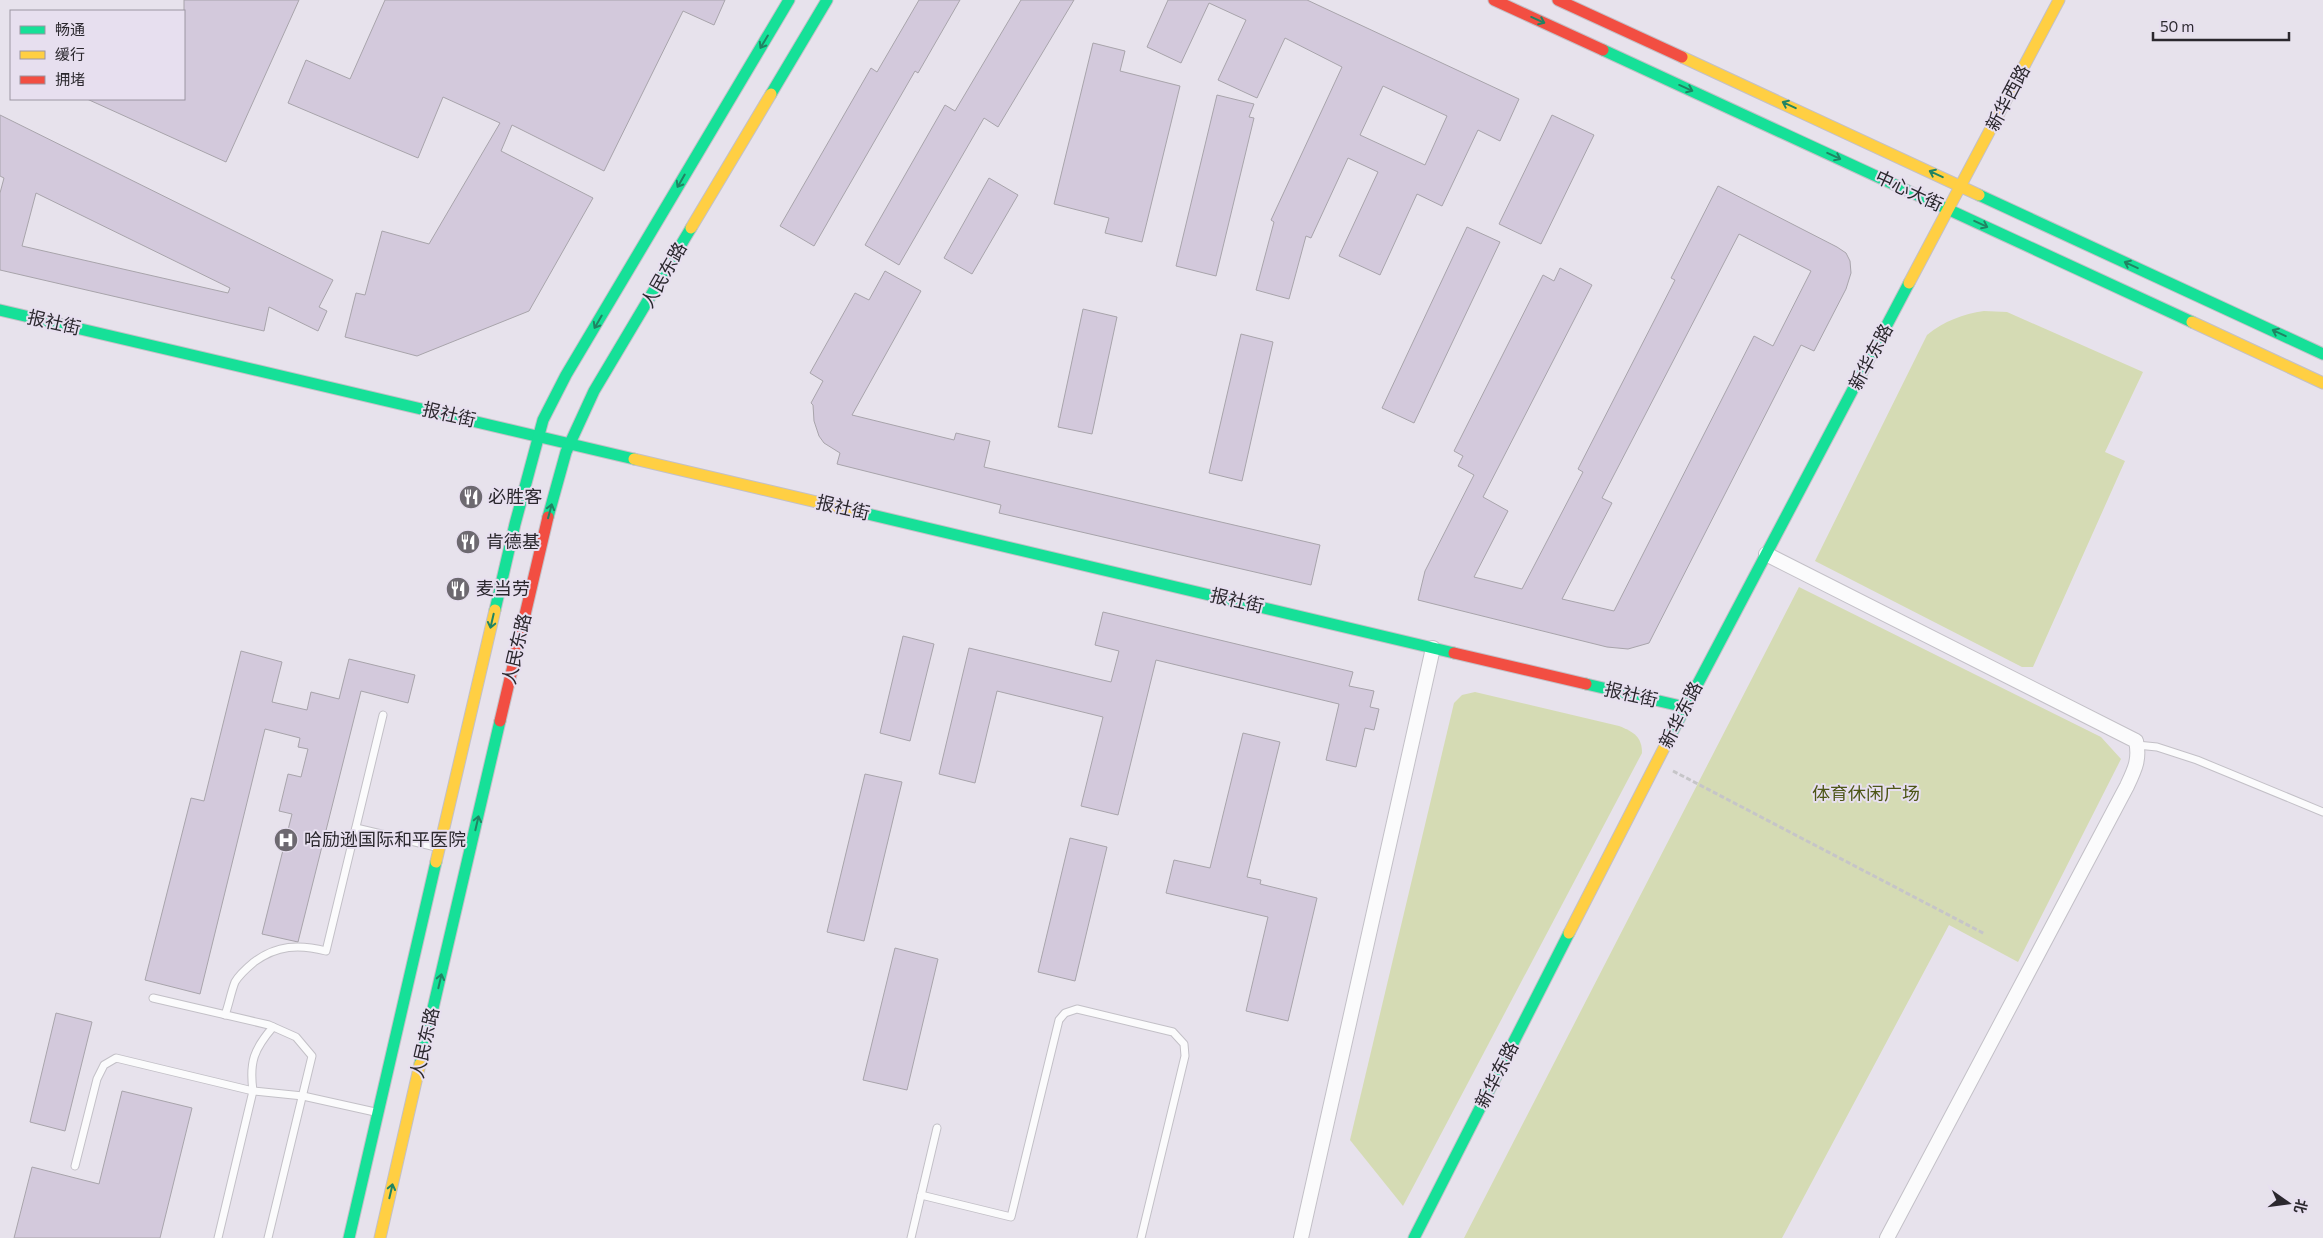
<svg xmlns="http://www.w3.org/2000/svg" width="2323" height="1238" font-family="Commissioner,'Noto Sans SC',sans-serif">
  <rect width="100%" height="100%" fill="#e7e2ec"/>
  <g fill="#d5dbb4">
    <path d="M 1984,311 L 2007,312 L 2143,372 L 2105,452 L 2125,461 L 2033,667 L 2022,667 L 1815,561 L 1927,335 C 1944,321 1963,314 1984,311 Z"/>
    <path d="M 1799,587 L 2101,737 L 2121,759 L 2018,962 L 1949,925 L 1782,1238 L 1464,1238 Z"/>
    <path d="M 1475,692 L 1619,726 C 1634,732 1642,737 1642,753 L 1403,1206 L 1350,1140 L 1454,703 L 1462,695 Z"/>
  </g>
  <g fill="#d3c9dc" stroke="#a8a4ab" fill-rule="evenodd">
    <path d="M 184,0 L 299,0 L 226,162 L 87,99 L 184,99 Z"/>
    <path d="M 385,0 L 725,0 L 714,25 L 683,11 L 604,171 L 512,125 L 501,151 L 593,198 L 529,311 L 417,356 L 345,337 L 356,293 L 365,295 L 382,231 L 429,244 L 500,123 L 443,97 L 418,158 L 288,103 L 306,60 L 350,79 Z"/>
    <path d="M 919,0 L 960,0 L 918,73 L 915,71 L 814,246 L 780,226 L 871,68 L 877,72 Z"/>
    <path d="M 1021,0 L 1074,0 L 998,127 L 984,118 L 899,265 L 865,245 L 945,105 L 955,111 Z"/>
    <path d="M 1168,0 L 1307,0 L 1519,99 L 1500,141 L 1478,130 L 1442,206 L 1417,194 L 1380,275 L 1339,256 L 1378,172 L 1348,158 L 1311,238 L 1306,236 L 1289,299 L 1256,290 L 1274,222 L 1271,220 L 1342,67 L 1285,38 L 1257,98 L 1218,80 L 1246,20 L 1209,3 L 1181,63 L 1147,47 ZM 1383,86 L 1447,116 L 1425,165 L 1360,135 Z"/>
    <path d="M 1093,43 L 1125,51 L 1120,71 L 1180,86 L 1142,242 L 1105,233 L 1109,218 L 1054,204 Z"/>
    <path d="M 1217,95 L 1254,104 L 1249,117 L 1254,118 L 1216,276 L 1176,266 Z"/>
    <path d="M 0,115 L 333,280 L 319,307 L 327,311 L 318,331 L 269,307 L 264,331 L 0,270 L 0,193 L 4,178 L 0,176 ZM 36,193 L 230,288 L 228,293 L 22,246 Z"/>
    <path d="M 1552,115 L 1594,135 L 1541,244 L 1499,224 Z"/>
    <path d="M 989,178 L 1018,195 L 972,274 L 944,258 Z"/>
    <path d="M 1718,186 L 1837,247 L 1846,253 L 1850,261 L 1851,273 L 1846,289 L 1814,351 L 1801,345 L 1649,643 L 1628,649 L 1607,647 L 1418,600 L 1425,571 L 1474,475 L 1458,466 L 1463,456 L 1454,451 L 1543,275 L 1554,281 L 1560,268 L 1592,285 L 1483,497 L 1508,511 L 1474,577 L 1522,589 L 1583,472 L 1578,469 L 1675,280 L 1671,278 ZM 1739,234 L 1811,271 L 1773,346 L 1754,336 L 1614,611 L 1562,599 L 1612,503 L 1602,498 Z"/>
    <path d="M 1467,227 L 1500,242 L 1414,423 L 1382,408 Z"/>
    <path d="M 885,271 L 921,291 L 852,415 L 954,440 L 956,433 L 990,441 L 984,467 L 1320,545 L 1311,585 L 999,513 L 1001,505 L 837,464 L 840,453 L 824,443 L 819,436 L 814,421 L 813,405 L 811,403 L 823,381 L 810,373 L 855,293 L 869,300 Z"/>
    <path d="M 1083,309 L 1117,317 L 1092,434 L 1058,427 Z"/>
    <path d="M 1241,334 L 1273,342 L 1242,481 L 1209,473 Z"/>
    <path d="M 1103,612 L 1353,672 L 1349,686 L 1374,691 L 1370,707 L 1379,709 L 1374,730 L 1365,728 L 1356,767 L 1326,760 L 1339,704 L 1156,660 L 1118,815 L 1081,806 L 1103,717 L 997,691 L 975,783 L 939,774 L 969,648 L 1111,682 L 1119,651 L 1095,645 Z"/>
    <path d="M 903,636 L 934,644 L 910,741 L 880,733 Z"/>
    <path d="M 241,651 L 282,662 L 272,702 L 307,710 L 311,692 L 339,699 L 349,659 L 415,675 L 408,703 L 361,691 L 298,942 L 262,934 L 292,814 L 279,811 L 288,774 L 301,777 L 308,749 L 298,747 L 300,738 L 265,729 L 200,994 L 145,980 L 191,798 L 204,801 Z"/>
    <path d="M 1243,733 L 1280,742 L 1247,877 L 1261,880 L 1260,884 L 1317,898 L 1288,1021 L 1246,1011 L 1268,917 L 1166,893 L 1174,860 L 1210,868 Z"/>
    <path d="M 865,774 L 902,782 L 864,941 L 827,932 Z"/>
    <path d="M 1070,838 L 1107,847 L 1075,981 L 1038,972 Z"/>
    <path d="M 895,948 L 938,959 L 907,1090 L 863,1080 Z"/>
    <path d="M 56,1013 L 92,1022 L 65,1131 L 30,1122 Z"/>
    <path d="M 122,1091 L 192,1108 L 160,1238 L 14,1238 L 32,1167 L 99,1184 Z"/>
  </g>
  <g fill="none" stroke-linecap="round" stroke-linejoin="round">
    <g stroke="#c3c0c7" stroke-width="9">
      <g id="lane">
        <path d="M 2137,745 L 2157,747 L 2197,760 L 2323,812"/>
        <path d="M 356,828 L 436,847"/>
        <path d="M 153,998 L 269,1025 L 296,1037 L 312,1056 L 268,1238"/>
        <path d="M 225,1015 C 229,1004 231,992 235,982 C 239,975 248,967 254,962 C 277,945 299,944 326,951 L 383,715"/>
        <path d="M 75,1166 L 97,1079 L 104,1065 L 116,1058 L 253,1091 L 303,1096 L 375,1112"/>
        <path d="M 921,1195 L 1011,1217 L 1059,1020 L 1065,1013 L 1077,1009 L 1173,1032 L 1184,1044 L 1185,1056 L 1141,1238"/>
        <path d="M 218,1238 L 253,1091 C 249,1062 254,1049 273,1027"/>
        <path d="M 911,1238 L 937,1128"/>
      </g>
    </g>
    <g stroke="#c3c0c7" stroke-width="16">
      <g id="street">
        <path d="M 1766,554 L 2136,741 C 2140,759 2135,769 2127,786 L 1887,1238"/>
        <path d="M 1301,1238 L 1433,648"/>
      </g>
    </g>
    <g stroke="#c3c0c7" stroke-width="13">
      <g id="fast">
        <path d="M 1603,50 L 2192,322"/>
        <path d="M 771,94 L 827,0"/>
        <path d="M 1979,195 L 2323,354"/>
        <path d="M 0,310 L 634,459"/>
        <path d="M 855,511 L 1454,653"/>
        <path d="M 548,517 L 566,452 L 594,391 L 691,228"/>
        <path d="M 495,610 L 515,524 L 543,420 L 566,375 L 789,0"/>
        <path d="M 1586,684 L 1685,707"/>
        <path d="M 1665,746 L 1909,283"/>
        <path d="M 420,1064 L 500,721"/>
        <path d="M 349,1238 L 436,862"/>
        <path d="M 1414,1238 L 1569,933"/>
      </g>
    </g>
    <g stroke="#c3c0c7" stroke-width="13">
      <g id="slow">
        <path d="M 1682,57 L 1979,195"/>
        <path d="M 691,228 L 771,94"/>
        <path d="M 1909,283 L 2059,0"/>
        <path d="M 2192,322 L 2323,383"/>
        <path d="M 634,459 L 855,511"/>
        <path d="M 436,862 L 495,610"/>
        <path d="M 1569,933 L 1665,746"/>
        <path d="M 380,1238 L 420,1064"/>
      </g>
    </g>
    <g stroke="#c3c0c7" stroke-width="13">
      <g id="jam">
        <path d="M 1494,0 L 1603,50"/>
        <path d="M 1558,0 L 1682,57"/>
        <path d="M 1454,653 L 1586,684"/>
        <path d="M 500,721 L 548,517"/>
      </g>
    </g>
    <path stroke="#c6c5c8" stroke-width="3" stroke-dasharray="5 2.5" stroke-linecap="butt" d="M 1673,771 L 1985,934"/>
    <use href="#lane" stroke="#fbfbfc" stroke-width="7"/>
    <use href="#street" stroke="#fbfbfc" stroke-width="14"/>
    <use href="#fast" stroke="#16e098" stroke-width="11"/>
    <use href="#slow" stroke="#ffcf43" stroke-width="11"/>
    <use href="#jam" stroke="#f24e42" stroke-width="11"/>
  </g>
  <defs><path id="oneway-shaft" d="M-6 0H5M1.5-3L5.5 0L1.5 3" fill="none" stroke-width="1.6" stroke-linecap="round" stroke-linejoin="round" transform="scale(1.25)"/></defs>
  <g stroke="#208463">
    <use href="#oneway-shaft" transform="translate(1538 20) rotate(24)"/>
    <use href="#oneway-shaft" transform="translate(764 42) rotate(121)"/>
    <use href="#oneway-shaft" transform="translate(1686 88) rotate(24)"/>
    <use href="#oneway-shaft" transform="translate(1789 105) rotate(-155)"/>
    <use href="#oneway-shaft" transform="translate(1834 156) rotate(25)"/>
    <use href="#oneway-shaft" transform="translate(1936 174) rotate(-155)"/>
    <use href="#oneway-shaft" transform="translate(681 181) rotate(120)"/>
    <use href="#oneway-shaft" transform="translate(1981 224) rotate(25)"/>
    <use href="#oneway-shaft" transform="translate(2131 265) rotate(-155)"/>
    <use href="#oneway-shaft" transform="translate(598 322) rotate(120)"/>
    <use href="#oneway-shaft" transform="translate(2279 333) rotate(-155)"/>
    <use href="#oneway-shaft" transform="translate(550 511) rotate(-75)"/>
    <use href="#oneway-shaft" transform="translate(492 621) rotate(103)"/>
    <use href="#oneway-shaft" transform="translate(477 823) rotate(-77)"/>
    <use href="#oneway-shaft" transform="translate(440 981) rotate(-77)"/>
    <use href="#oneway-shaft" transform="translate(391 1191) rotate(-77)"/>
  </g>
  <defs>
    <g id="restaurant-disc" transform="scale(1.25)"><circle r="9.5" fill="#6d6970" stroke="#e7dfef"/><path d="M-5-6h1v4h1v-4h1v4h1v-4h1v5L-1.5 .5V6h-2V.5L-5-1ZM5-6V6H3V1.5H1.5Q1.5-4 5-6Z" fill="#fff"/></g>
    <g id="hospital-disc" transform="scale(1.25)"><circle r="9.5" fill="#6d6970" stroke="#e7dfef"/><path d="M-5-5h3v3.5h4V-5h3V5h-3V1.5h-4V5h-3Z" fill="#fff"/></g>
  </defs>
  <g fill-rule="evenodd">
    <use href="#restaurant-disc" x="471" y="497"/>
    <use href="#restaurant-disc" x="468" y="542"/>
    <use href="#restaurant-disc" x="458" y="589"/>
    <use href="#hospital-disc" x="286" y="840"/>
  </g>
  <g text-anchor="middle" stroke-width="4" stroke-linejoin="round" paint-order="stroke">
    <g font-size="18" fill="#2b282e" stroke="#e7dfef">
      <text transform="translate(2008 98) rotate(-62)" y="6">新华西路</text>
      <text transform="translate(1909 191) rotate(25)" y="6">中心大街</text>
      <text transform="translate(664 275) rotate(-60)" y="6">人民东路</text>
      <text transform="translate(54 323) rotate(13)" y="6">报社街</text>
      <text transform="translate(1871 357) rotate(-62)" y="6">新华东路</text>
      <text transform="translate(449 415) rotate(13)" y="6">报社街</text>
      <text transform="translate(843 508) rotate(13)" y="6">报社街</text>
      <text transform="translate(1237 601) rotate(13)" y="6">报社街</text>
      <text transform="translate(517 649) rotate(-77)" y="6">人民东路</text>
      <text transform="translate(1631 695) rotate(13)" y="6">报社街</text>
      <text transform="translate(1681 715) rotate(-63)" y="6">新华东路</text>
      <text transform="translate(425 1043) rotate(-77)" y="6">人民东路</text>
      <text transform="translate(1497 1075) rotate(-63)" y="6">新华东路</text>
    </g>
    <g font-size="18" fill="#2b282e" stroke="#e7dfef" text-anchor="start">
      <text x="488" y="503">必胜客</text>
      <text x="486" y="548">肯德基</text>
      <text x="476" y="595">麦当劳</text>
      <text x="304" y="846">哈励逊国际和平医院</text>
    </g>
    <g font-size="18" fill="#4d5517" stroke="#e7dfef">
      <text x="1866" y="800">体育休闲广场</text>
    </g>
  </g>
  <rect x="10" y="10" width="175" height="90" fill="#e7dfef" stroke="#9c96a2"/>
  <rect x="20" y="26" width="25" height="8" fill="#16e098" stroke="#9c96a2"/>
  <text x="55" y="35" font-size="15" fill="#2b282e">畅通</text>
  <rect x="20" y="51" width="25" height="8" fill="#ffcf43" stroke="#9c96a2"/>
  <text x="55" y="60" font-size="15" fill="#2b282e">缓行</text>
  <rect x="20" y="76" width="25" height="8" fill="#f24e42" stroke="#9c96a2"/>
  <text x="55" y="85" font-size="15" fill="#2b282e">拥堵</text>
  <g transform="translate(2288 1203) rotate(104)" stroke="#e7dfef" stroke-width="4" paint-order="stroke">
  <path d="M0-4L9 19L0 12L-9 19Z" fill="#2b282e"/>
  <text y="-8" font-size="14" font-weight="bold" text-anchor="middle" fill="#2b282e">北</text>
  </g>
  <path d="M2153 32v8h136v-8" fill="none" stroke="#2b282e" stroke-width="2.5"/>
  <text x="2160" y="32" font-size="15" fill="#2b282e" stroke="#e7dfef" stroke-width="4" paint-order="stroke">50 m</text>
</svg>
